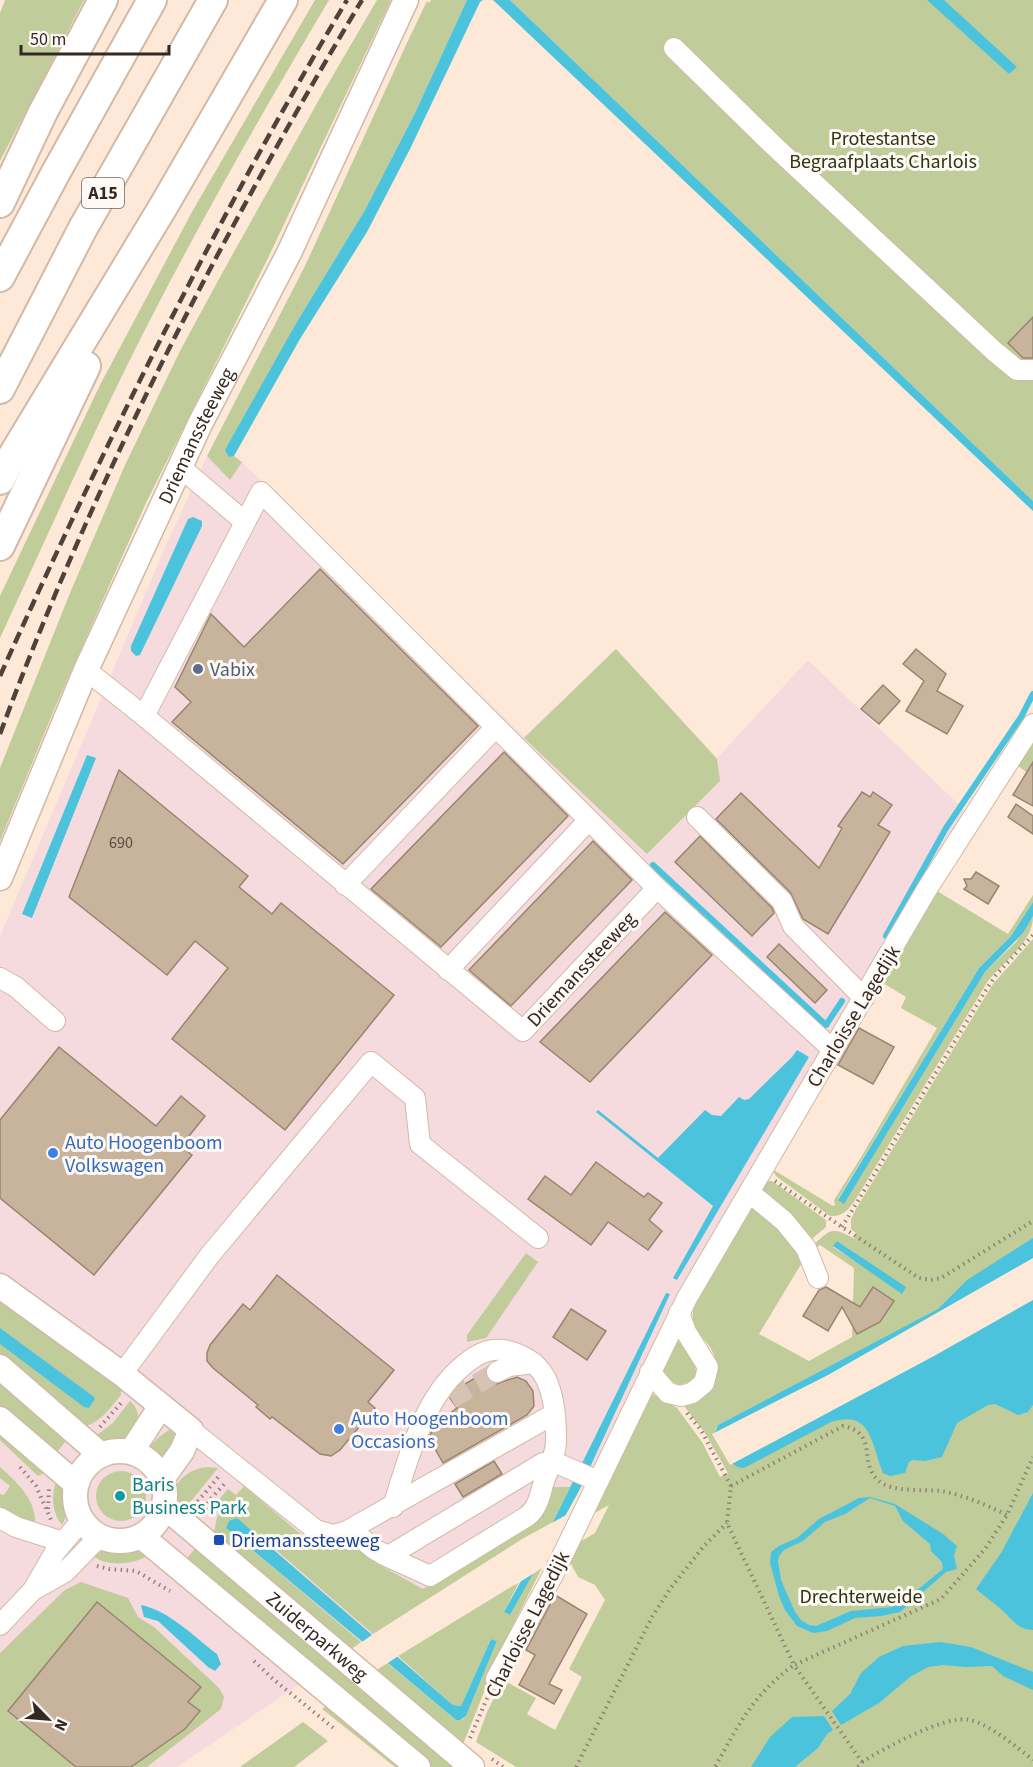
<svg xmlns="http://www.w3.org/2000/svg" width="1033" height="1767" font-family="'Source Sans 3',sans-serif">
  <rect width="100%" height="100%" fill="#fee9d8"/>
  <path fill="#f6dbde" d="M 207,456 L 230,480 L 242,462 L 524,737 L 616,649 L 717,758 L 808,660 L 973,818 L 564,1516 L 522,1539 L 426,1599 L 177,1767 L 0,1767 L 0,936 L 166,545 Z"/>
  <g fill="#c0cc9a" fill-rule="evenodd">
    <path d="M 5,0 L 84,0 L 0,161 L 0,13 Z"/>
    <path d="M 315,0 L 329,0 C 272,96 216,194 164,293 C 105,405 54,522 0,638 L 0,596 L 100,385 L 193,210 Z"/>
    <path d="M 377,0 L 391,0 L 266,262 L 146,503 L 56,705 L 0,841 L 0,768 L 70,593 L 125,465 L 180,351 L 220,277 L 325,89 Z"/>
    <path d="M 431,0 L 467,0 L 415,113 L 365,210 L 298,320 L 229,457 L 234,456 L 242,462 L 230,480 L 207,456 L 305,266 L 406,45 L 427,1 L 429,3 Z"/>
    <path d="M 510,0 L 1033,0 L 1033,501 Z"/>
    <path d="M 616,649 L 717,759 L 720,781 L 647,854 L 524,738 Z"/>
    <path d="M 1033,741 L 1033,777 L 1017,765 Z"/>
    <path d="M 937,891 L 1008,934 L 1033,895 L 1033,902 L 1011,936 L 979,968 L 838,1199 L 844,1203 L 985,972 L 1016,942 L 1033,916 C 1033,944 1003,961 988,981 L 854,1202 C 847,1211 842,1217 830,1216 L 776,1176 L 772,1169 L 833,1206 L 835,1205 L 834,1200 L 860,1159 L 937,1028 L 901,1008 L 906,997 L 883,983 Z"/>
    <path d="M 1033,939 L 1033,1767 L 516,1767 L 476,1742 L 487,1712 L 503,1680 L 536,1698 L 527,1714 L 555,1730 L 582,1677 L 569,1669 L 605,1600 L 595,1585 L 578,1577 L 569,1560 L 578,1543 L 595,1533 L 609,1505 L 591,1515 L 651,1393 L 677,1408 L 702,1442 L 720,1477 L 728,1473 L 705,1433 L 684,1406 C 712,1399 726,1372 710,1347 C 705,1339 697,1334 694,1324 C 691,1316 694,1308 695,1301 L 751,1206 L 760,1206 L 806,1256 L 759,1334 L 809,1361 L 852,1337 L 854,1268 L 820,1245 L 813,1250 L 811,1247 C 831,1229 831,1226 855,1239 L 856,1233 L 851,1229 L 851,1219 L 856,1209 L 993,984 ZM 837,1241 L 855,1253 L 855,1261 L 833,1247 ZM 851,1355 L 715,1431 L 718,1425 Z"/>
    <path d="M 765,1181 L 772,1181 L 826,1220 L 826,1227 L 808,1242 L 767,1197 L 761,1188 Z"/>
    <path d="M 526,1253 L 538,1262 L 486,1338 L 467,1342 L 467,1335 Z"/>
    <path d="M 0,1301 L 115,1383 L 121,1391 L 121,1395 C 109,1409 100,1424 81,1427 L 0,1361 L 0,1344 L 95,1399 L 93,1396 L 0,1328 Z"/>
    <path d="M 677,1340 C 690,1353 711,1380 679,1385 L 667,1379 L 663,1369 Z"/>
    <path d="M 0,1382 L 68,1438 L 54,1456 L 0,1411 Z"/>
    <path d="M 130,1401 C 151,1419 128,1453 96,1439 L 97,1435 L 113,1423 Z"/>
    <path d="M 169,1430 L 172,1430 L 175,1432 L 169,1450 L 161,1461 L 147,1450 L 159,1437 Z"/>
    <path d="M 0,1431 L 46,1472 L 38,1476 L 0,1440 Z"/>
    <path d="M 0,1467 C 16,1481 36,1500 35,1522 L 10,1515 L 0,1506 L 0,1494 L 4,1495 L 10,1486 L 0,1478 Z"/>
    <path d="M 206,1467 L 218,1468 L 187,1506 L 184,1512 C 162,1492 183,1470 206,1467 Z"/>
    <circle cx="121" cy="1496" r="25"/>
    <path d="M 57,1480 C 66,1493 70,1511 62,1525 C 52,1513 50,1494 57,1480 Z"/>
    <path d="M 244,1486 L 310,1542 C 326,1551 336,1552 352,1542 L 376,1563 L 423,1589 L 526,1528 L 542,1514 L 553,1487 L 570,1487 L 553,1522 L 522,1539 L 373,1634 L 260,1536 L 231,1532 L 361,1642 L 346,1653 L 214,1532 L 218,1513 L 214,1505 L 228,1489 L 236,1495 Z"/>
    <path d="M 197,1546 L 454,1767 L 432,1767 L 256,1625 L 183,1563 Z"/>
    <path d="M 103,1551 L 136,1551 L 147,1556 C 133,1565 105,1567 92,1555 Z"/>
    <path d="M 542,1568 L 502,1647 L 462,1747 L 371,1674 L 387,1663 L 456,1720 L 463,1719 L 466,1716 L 497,1641 L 491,1639 L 461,1706 L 453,1705 L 398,1656 L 519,1582 L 504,1612 L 510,1615 L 531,1575 Z"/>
    <path d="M 81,1582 L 128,1598 L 138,1617 L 154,1627 L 219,1688 L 224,1697 L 221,1709 L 147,1767 L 0,1767 L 0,1653 L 65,1590 Z"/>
    <path d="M 328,1705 L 405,1767 L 395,1767 L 322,1709 Z"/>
    <path d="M 303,1722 L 328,1741 L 294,1767 L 240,1767 Z"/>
  </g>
  <g fill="#4cc3dc" fill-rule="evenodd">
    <path d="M 467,0 L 483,0 L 480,2 L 410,149 L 367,232 L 300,339 L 234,456 L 229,457 L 225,450 L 298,320 L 365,210 L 415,113 Z"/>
    <path d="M 493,0 L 510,0 L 1033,501 L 1033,511 Z"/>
    <path d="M 927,0 L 944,0 L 1017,67 L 1009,74 Z"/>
    <path d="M 193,517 L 202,521 L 202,526 L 140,655 L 136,656 L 131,651 L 131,646 L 188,519 Z"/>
    <path d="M 87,755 L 96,758 L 32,918 L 22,914 Z"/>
    <path d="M 1033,902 L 1033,916 L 1023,933 L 985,972 L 844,1204 L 838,1200 L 979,968 L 1011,936 Z"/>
    <path d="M 797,1050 L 809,1057 L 677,1280 L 673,1278 L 713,1206 L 596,1112 L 598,1110 L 658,1158 L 705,1110 L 712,1115 L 721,1116 L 739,1097 L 744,1100 L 749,1099 L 792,1057 Z"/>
    <path d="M 1033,1238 L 1033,1405 L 1028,1412 L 1018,1415 L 995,1404 L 988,1405 L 957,1423 L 942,1457 L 925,1461 L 913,1460 L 909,1462 L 905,1473 L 890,1476 L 883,1473 C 871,1444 872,1409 831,1422 L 744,1468 C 729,1469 722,1445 715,1433 L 718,1425 L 938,1309 L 967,1280 Z"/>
    <path d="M 837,1241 L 906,1287 L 902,1294 L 833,1246 Z"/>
    <path d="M 666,1293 L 670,1294 L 579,1491 L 510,1615 L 504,1612 L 553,1522 Z"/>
    <path d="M 0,1328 L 93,1396 L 95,1399 L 89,1408 L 84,1407 L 0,1344 Z"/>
    <path d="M 1033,1493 L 1033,1630 C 1017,1629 1013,1620 1002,1610 C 994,1603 984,1596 976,1589 L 1001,1553 Z"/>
    <path d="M 870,1497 L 895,1504 L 943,1534 L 957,1546 L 954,1556 L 957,1569 L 946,1572 L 900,1612 L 881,1616 L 855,1618 L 827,1631 L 813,1633 L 797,1626 L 785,1610 L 779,1596 L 770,1563 L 771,1552 L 779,1546 L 797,1538 L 819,1519 L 859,1498 ZM 870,1498 L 895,1506 L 903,1521 L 930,1544 L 931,1551 L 942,1562 L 943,1569 L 901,1603 L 892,1607 L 851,1611 L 816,1626 L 809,1625 L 801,1620 L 795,1612 L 781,1580 L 778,1561 L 779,1556 L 784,1550 L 803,1541 L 825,1522 L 845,1514 Z"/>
    <path d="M 237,1518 L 453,1705 L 461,1706 L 491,1639 L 497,1641 L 466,1716 L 460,1720 L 456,1720 L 226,1528 L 229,1521 Z"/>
    <path d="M 141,1605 C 170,1611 194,1637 217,1654 L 221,1664 L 215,1671 L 208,1667 L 158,1621 L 144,1617 Z"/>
    <path d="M 940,1642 L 971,1647 L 1033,1672 L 1033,1690 L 1003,1676 L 992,1666 L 966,1667 L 943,1665 L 928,1667 L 910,1677 L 879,1703 L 841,1725 L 832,1711 L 850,1694 L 861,1673 L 879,1657 L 903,1646 Z"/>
    <path d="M 824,1716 L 833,1730 L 827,1734 L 818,1748 L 795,1767 L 751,1767 L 770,1737 L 792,1717 Z"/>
  </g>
  <g fill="#fee9d8">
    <path d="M 1033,1258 L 1033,1300 L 934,1356 L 730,1465 L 712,1434 L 828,1375 Z"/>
    <path d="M 568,1514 L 536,1572 L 515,1585 L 548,1525 Z"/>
    <path d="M 376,1632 L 401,1654 L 385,1665 L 359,1644 Z"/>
  </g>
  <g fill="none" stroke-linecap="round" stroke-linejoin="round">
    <g stroke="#4cc3dc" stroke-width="6">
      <path d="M 653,865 L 826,1025 L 842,1001"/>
      <path d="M 886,936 L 946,828 L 1021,717 L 1033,694"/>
    </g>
  </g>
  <g fill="#c8b39c" stroke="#99856f" stroke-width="1.5">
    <path d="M 1033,317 L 1033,358 L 1023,358 L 1008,343 Z"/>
    <path d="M 320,569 L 478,726 L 343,864 L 172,722 L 191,702 L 175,687 L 211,614 L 244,647 Z"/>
    <path d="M 916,649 L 946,674 L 937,691 L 963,706 L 947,734 L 906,711 L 924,681 L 903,664 Z"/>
    <path d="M 883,685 L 900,701 L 879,724 L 861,709 Z"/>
    <path d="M 504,752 L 568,816 L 441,947 L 371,889 Z"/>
    <path d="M 1033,762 L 1033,806 L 1013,795 Z"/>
    <path d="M 119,770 L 248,876 L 239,887 L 272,914 L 281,903 L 394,995 L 285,1130 L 172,1039 L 228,968 L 195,941 L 167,975 L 69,897 Z"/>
    <path d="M 862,792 L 870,797 L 873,792 L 892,805 L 878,825 L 890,832 L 828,934 L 803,919 L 790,892 L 716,819 L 741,793 L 819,868 L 842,828 L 838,826 Z"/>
    <path d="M 1016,804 L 1033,816 L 1033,834 L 1008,817 Z"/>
    <path d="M 700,836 L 772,908 L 774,913 L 752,936 L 675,862 Z"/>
    <path d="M 593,841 L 632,880 L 511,1006 L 469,970 Z"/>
    <path d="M 976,872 L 999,886 L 988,904 L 964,889 L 967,886 L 964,879 L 971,879 Z"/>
    <path d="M 665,912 L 712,955 L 590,1082 L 540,1042 Z"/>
    <path d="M 779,944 L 827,990 L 815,1003 L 767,957 Z"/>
    <path d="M 859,1028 L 894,1047 L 873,1084 L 838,1065 Z"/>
    <path d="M 59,1047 L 156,1126 L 181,1096 L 205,1116 L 181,1146 L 192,1155 L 94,1275 L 0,1198 L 0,1120 Z"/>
    <path d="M 596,1162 L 644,1197 L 648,1193 L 662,1203 L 649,1220 L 662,1231 L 648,1250 L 608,1222 L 591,1245 L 528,1199 L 545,1176 L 571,1195 Z"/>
    <path d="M 277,1275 L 394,1370 L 368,1402 L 375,1408 L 340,1450 L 331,1456 L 320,1454 L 272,1417 L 270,1419 L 256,1407 L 258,1405 L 213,1368 L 207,1361 L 207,1353 L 210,1345 L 243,1304 L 250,1310 Z"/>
    <path d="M 826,1287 L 860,1307 L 873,1287 L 894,1301 L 880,1322 L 857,1334 L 842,1307 L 828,1331 L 803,1316 L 819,1290 Z"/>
    <path d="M 571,1309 L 606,1331 L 587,1360 L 553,1337 Z"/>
    <path d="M 485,1372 L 490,1382 L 496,1384 L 517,1377 L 526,1381 L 533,1391 L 534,1406 L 527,1415 L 443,1463 L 429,1438 L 435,1424 L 457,1408 L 450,1398 L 458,1388 Z"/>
    <path d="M 494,1461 L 502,1474 L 463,1497 L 455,1484 Z"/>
    <path d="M 555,1595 L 587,1614 L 549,1684 L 562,1690 L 554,1704 L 519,1685 L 535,1655 L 526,1650 Z"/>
    <path d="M 97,1602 L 201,1687 L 188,1702 L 200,1711 L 185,1729 L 131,1767 L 76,1767 L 8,1711 Z"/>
  </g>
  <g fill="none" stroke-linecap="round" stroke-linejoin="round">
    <path stroke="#d5c3b4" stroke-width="20" stroke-dasharray="20 10" stroke-linecap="butt" d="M 451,1399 L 497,1372"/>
    <g stroke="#d2b9a5" stroke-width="22">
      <g id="minor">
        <path d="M 674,48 L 773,145 L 994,351 L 1017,370 L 1033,370"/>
        <path d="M 180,467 L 245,522"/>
        <path d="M 86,670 L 144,716"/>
        <path d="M 697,817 L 782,901 L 793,926 L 864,998"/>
        <path d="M 345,885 L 496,727"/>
        <path d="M 657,888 L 523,1031 L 144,716 L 261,492 L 657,888 L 833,1050"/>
        <path d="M 448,970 L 589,820"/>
        <path d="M 0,978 L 16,987 L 55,1021"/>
        <path d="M 749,1192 L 784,1221 L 806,1248 L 818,1278"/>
        <path d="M 497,1372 L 509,1366 L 534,1363"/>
        <path d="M 650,1372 L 668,1393 L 681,1396 L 692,1393 L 704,1383 L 708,1367 L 686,1332 L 679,1313"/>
        <path d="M 122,1374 L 210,1255 L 371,1062 L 415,1098 L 420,1144 L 538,1238"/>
        <path d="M 191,1430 L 316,1530 L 333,1535 L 347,1531 L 554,1414"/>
        <path d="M 0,1518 L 16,1527 L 63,1542"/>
        <path d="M 352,1529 C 362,1538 376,1555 390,1555 L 543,1463 L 552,1461 L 598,1481"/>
        <path d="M 384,1555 L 430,1576 L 526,1517 C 538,1509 540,1495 544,1481 C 549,1468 557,1452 556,1437 C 556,1418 554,1396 546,1379 C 536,1359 510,1346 488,1351 C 476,1354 462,1366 454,1374 C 422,1406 406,1464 393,1507"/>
        <path d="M 35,1589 L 65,1572 L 99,1537"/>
        <path d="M 0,1625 L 33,1590 L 55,1552 L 81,1521"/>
        <path d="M 496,1679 L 553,1575 L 687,1298 L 927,889 L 1033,724"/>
      </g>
    </g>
    <g stroke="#d2b9a5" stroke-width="27">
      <g id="major">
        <path id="s1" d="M 0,878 L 86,670 L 200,424 L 289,253 L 406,0"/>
        <path d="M 0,1286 L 122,1374 L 191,1430 L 182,1451 L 162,1479"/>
        <path d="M 0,1367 L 101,1455"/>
        <path d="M 0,1419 L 76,1484"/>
        <circle cx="120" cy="1496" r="45"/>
        <path d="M 131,1452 L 161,1406"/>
        <path id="s2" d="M 164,1506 L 472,1767"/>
        <path d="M 141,1536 L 418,1767"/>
      </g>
    </g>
    <g stroke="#d2b9a5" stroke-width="32">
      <g id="highway">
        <path d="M 0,203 L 43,112 L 103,0"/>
        <path d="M 0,277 L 55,174 L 152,0"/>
        <path d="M 0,389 L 83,228 L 213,0"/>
        <path d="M 0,480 L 13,455 L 163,207 L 283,0"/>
        <path d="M 0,546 L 86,366"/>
      </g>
    </g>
    <g stroke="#918276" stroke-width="4" stroke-dasharray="1.5 4.5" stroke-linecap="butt">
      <path d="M 775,1181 L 842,1227 L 919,1278 L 931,1280 L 941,1278 L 1033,1221"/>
      <path d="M 842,1227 L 986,990 L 996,975 L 1033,935"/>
      <path d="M 687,1413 L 701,1430 L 731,1486 L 727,1523 L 794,1665 C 753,1695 739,1724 715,1767"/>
      <path d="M 100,1427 L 123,1401"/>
      <path d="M 20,1467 L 36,1486 L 51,1520"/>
      <path d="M 731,1486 L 843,1426 C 879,1433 858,1463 878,1480 C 891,1493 924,1489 941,1491 C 964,1495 986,1505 1007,1515"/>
      <path d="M 194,1506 L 220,1475"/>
      <path d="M 48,1509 L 49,1489"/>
      <path d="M 204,1515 L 208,1502 L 226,1482"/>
      <path d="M 97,1566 L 109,1569 L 136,1571 L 170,1591"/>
      <path d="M 254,1661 L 273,1679 L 336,1730"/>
      <path d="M 470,1738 L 488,1696"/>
      <path d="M 492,1759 L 503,1767"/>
      <path d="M 862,1762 C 883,1749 946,1714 970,1720 C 989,1724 1018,1748 1033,1760"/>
      <path d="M 576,1767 L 652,1617 L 670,1589 L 703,1547 L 727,1523"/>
      <path d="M 858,1767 L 862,1762 L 794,1665 L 941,1599 L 985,1549 L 1007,1515 L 1033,1457"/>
    </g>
    <use href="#minor" stroke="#fff" stroke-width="20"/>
    <use href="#major" stroke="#fff" stroke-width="24"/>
    <use href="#highway" stroke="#fff" stroke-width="28"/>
    <g stroke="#4e423a" stroke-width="4.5" stroke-dasharray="12 6" stroke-linecap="butt">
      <path d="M 0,676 C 104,445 217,218 347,0"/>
      <path d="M 0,734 C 95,477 222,234 362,0"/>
    </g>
  </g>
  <circle fill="#5c6f8a" stroke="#fef9f5" stroke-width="2" cx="198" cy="669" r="6"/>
  <g fill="#3f7fe0" stroke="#fef9f5" stroke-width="2">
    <circle cx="53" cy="1153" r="6"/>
    <circle cx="339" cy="1429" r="6"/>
  </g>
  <circle fill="#0f9aa8" stroke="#fef9f5" stroke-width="2" cx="120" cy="1496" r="6"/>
  <rect fill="#1a4fb4" stroke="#fef9f5" stroke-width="2" x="213" y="1534" width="12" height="12" rx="3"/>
  <g text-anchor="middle" stroke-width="6" stroke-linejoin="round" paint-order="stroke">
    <g font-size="16" fill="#584c40">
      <text x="121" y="848">690</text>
    </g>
    <rect fill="#fef9f5" stroke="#706761" stroke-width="1.5" x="82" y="178" width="42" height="30" rx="4.5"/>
    <g font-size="18" font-weight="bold" fill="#332922">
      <text x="103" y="199">A15</text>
    </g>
    <g font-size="20" fill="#2e3511" stroke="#fef9f5">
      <text x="883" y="145">Protestantse<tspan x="883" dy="23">Begraafplaats Charlois</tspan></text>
      <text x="861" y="1603">Drechterweide</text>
    </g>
    <g font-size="20" fill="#332922" stroke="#fef9f5">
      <text dy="7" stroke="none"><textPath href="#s1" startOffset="484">Driemanssteeweg</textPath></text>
      <text transform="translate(581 969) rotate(-47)" y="7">Driemanssteeweg</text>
      <text transform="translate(853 1016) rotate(-59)" y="7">Charloisse Lagedijk</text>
      <text transform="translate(527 1624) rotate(-63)" y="7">Charloisse Lagedijk</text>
      <text dy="7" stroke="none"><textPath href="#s2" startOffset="201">Zuiderparkweg</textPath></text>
    </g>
    <g font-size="20" fill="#4e5e75" stroke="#fef9f5" text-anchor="start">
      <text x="210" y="676">Vabix</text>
    </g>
    <g font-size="20" fill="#366cbe" stroke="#fef9f5" text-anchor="start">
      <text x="65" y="1149">Auto Hoogenboom<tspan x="65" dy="23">Volkswagen</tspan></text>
      <text x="351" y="1425">Auto Hoogenboom<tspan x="351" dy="23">Occasions</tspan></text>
    </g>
    <g font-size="20" fill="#0d838f" stroke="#fef9f5" text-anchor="start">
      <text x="132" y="1491">Baris<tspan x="132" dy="23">Business Park</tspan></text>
    </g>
    <g font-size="20" fill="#164399" stroke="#fef9f5" text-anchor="start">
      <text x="231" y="1547">Driemanssteeweg</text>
    </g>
  </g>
  <g transform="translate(48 1719) rotate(115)" stroke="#fef9f5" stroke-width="4.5" paint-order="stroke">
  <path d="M0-4.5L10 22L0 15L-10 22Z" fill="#332922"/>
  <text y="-9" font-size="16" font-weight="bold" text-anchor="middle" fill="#332922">N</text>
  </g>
  <path d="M21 45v9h148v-9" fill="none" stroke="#332922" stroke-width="3"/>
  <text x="30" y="45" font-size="18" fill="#332922" stroke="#fef9f5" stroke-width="4.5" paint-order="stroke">50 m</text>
</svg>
